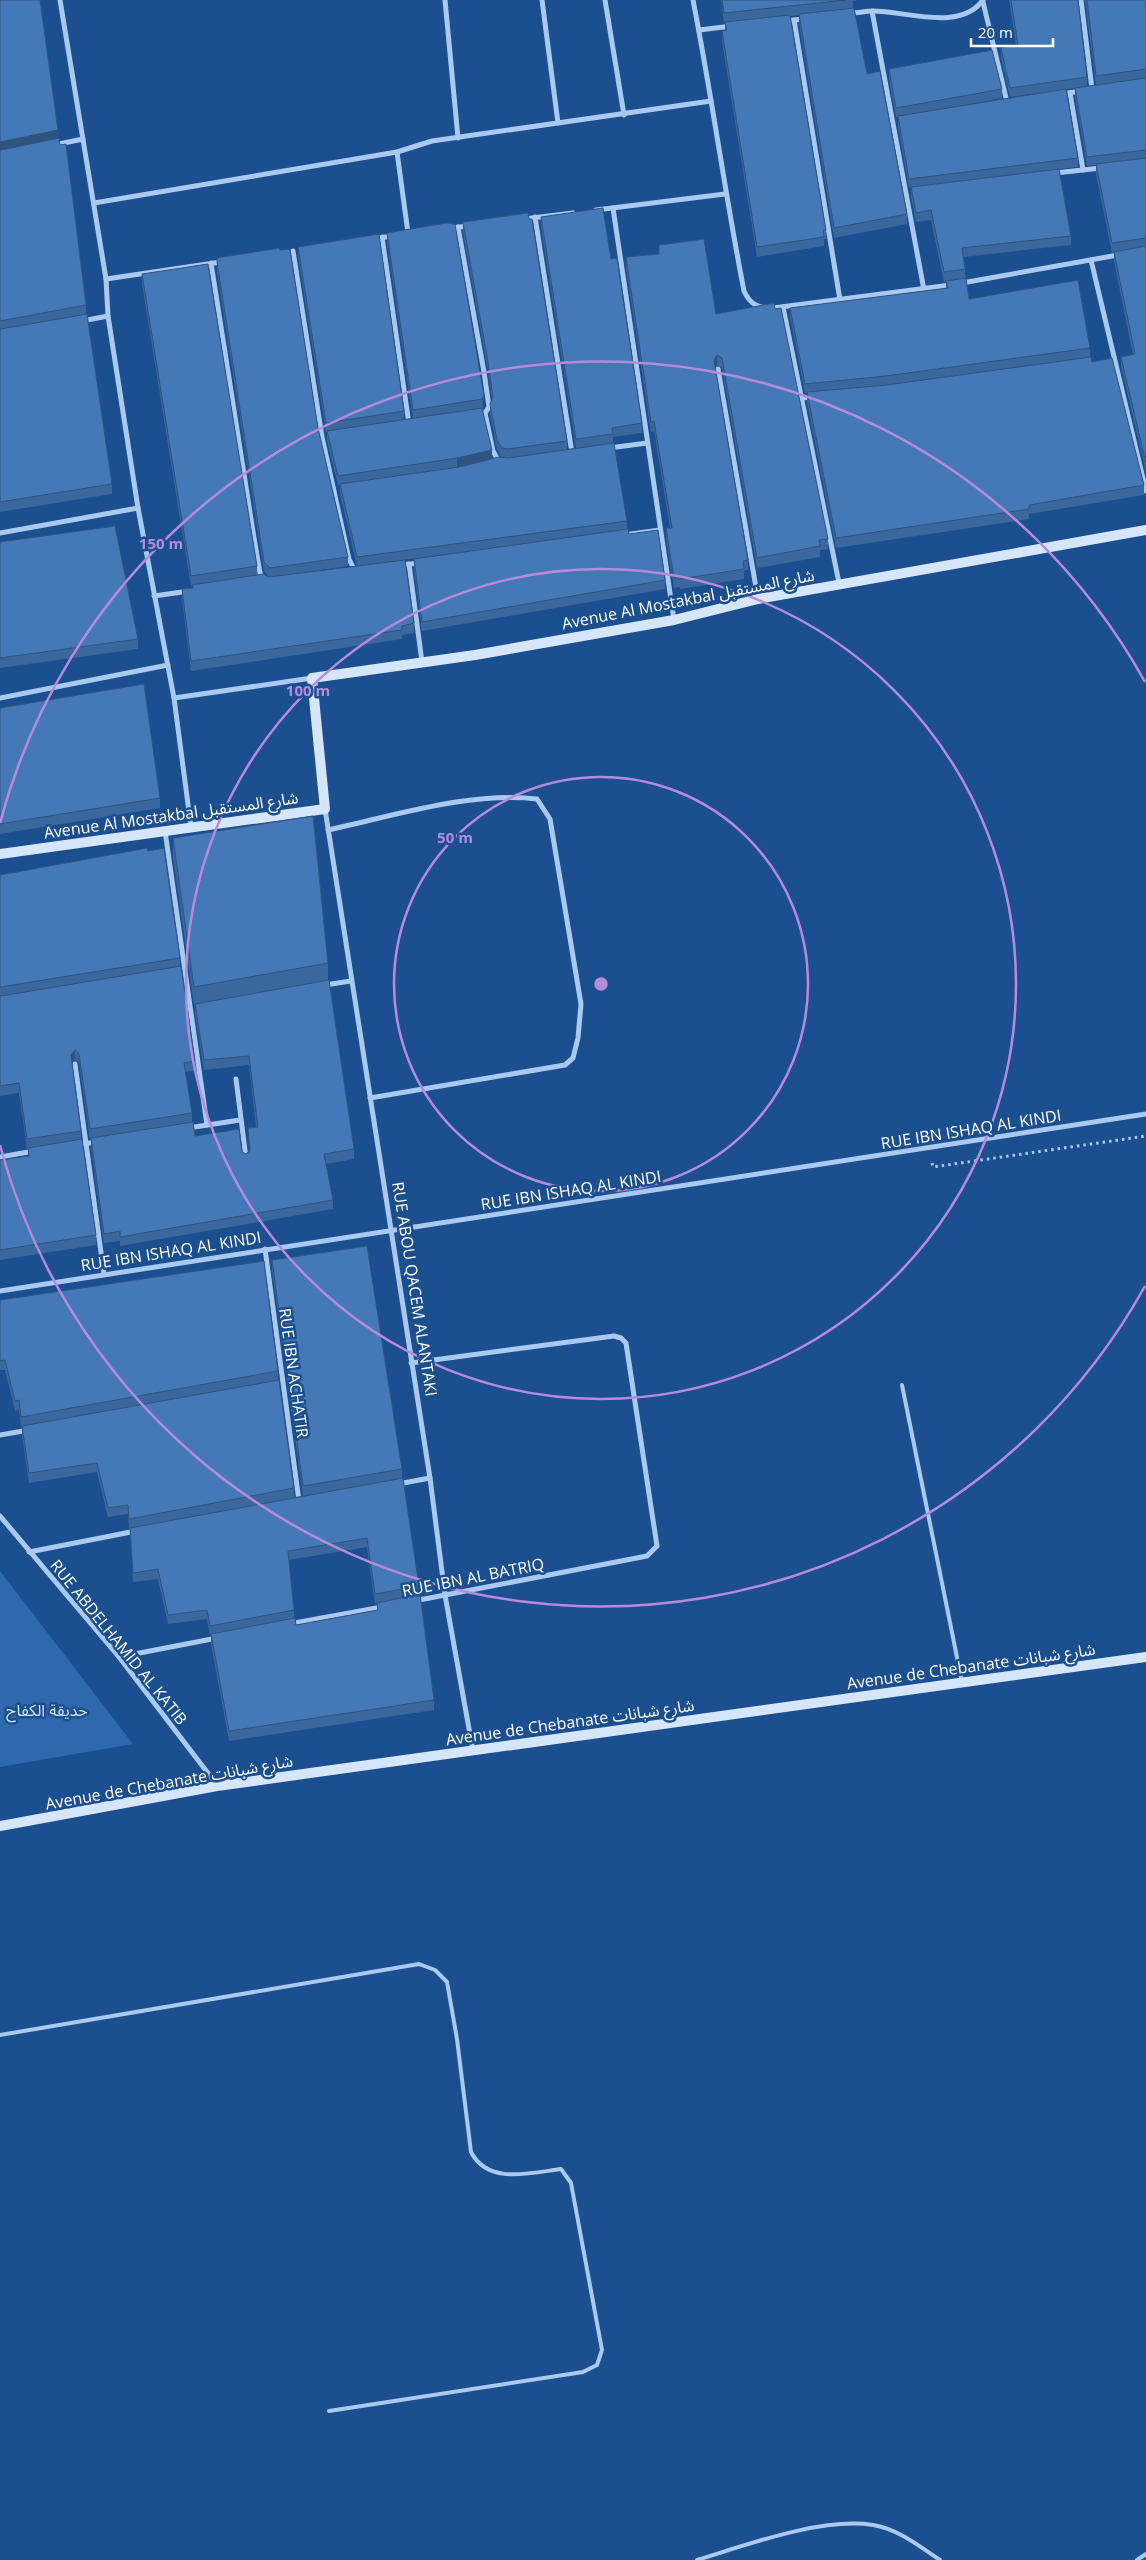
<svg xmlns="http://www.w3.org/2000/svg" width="1146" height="2560" font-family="'Open Sans','Noto Sans Arabic',sans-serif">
  <rect width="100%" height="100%" fill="#1b4f8f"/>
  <path fill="#2e69ad" d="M 0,1571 L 133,1744 L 0,1767 Z"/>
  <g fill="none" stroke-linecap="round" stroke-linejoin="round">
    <path stroke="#a9c9ee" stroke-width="3" stroke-dasharray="2.5 4" stroke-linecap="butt" d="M 932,1163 L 933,1167 L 1146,1136"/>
    <g stroke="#a9c9ee" stroke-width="4">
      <path d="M 902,1385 L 962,1682"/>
      <path d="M 0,2035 L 419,1964 L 435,1970 L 447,1982 L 457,2039 L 471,2152 C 488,2185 530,2173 561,2169 L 571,2183 L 602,2350 L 597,2365 L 583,2372 L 329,2411"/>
      <path d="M 697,2560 C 746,2545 822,2517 873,2525 C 898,2529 919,2546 940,2560"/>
      <path d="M 1137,2560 L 1146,2554"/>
    </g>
    <g stroke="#a9c9ee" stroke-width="5">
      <path d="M 60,0 L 106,279 L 108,316 L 138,508 L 174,698 L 191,827"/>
      <path d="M 445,0 L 458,138"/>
      <path d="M 542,0 L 558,123"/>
      <path d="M 605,0 L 624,115"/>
      <path d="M 693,0 C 712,97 725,194 744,291 C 750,304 758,309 773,308 L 951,285"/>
      <path d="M 1081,0 L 1092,89"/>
      <path d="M 983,2 L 1007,102"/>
      <path d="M 872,11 L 924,290"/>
      <path d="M 850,13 C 858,13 866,11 873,11 C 906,11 960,32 983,0"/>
      <path d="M 794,20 L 840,300"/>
      <path d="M 785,21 L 804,19"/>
      <path d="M 699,30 L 732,26"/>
      <path d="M 1070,93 L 1083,170"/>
      <path d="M 1062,94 L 1081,91"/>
      <path d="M 54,145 L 83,139"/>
      <path d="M 397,152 L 408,233"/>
      <path d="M 1055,173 L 1101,168"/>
      <path d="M 94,203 L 397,152 L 432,141 L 711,101"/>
      <path d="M 613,208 L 674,620"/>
      <path d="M 596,210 L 725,194"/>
      <path d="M 535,217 L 572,453"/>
      <path d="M 524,219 L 573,213"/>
      <path d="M 458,227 L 484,372 L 489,407 L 485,413 L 493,451 L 499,462"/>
      <path d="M 450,228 L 469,226"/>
      <path d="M 382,237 L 409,424"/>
      <path d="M 373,239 L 392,236"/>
      <path d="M 293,251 L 322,437 L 349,559 L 355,571"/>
      <path d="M 1091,260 L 1146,491"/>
      <path d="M 211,263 L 254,538 L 260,573 L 264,580"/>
      <path d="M 106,279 L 221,262"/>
      <path d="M 962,283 L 1118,255"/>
      <path d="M 783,307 L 839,583"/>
      <path d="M 82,321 L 108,316"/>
      <path d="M 718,369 L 758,599"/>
      <path d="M 802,398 L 812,397"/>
      <path d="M 609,448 L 647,443"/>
      <path d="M 0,533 L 138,508"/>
      <path d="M 624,535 L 660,530"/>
      <path d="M 409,564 L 422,662"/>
      <path d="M 401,565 L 420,563"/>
      <path d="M 154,596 L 189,591"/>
      <path d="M 0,698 L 168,665"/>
      <path d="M 174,698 L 312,678"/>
      <path d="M 325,809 L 430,1478 L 445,1595 L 473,1751"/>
      <path d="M 328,830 C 393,816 471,791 537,799 L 550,819 L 581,1004 L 578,1038 L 573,1058 L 565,1065 L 370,1098"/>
      <path d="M 165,831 L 207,1125"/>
      <path d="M 325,985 L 351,981"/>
      <path d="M 75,1064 L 104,1274"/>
      <path d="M 236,1079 L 246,1158"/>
      <path d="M 188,1128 L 240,1120"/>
      <path d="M 77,1145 L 96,1142"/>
      <path d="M 0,1157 L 34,1151"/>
      <path d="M 265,1249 L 299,1501"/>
      <path d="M 0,1291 L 1146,1114"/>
      <path d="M 411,1363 L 614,1336 L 621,1338 L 626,1343 L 657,1546 L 647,1556 L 414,1601"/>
      <path d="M 0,1435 L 29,1430"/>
      <path d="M 398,1484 L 430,1478"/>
      <path d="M 0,1516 L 119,1657 L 217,1785"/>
      <path d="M 29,1552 L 136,1531"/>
      <path d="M 289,1624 L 382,1607"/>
      <path d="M 119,1657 L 217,1638"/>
    </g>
    <g stroke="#d6e6fa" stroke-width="10">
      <path d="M 0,854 L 325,809 L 312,678 L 475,655 L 674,620 L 758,599 L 1146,530"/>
      <path d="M 0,1826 L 217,1786 L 1146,1657"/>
    </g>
  </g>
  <g fill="#3a679d" fill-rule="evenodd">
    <path d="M 0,0 L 58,139 L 86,305 L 86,314 L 112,484 L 112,494 L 0,512 Z"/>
    <path d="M 721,0 L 858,0 L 853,1 L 853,8 L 867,74 L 907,214 L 907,224 L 834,238 L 799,23 L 799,15 L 790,16 L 826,230 L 826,239 L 824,239 L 824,246 L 757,257 L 722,41 L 722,31 L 725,31 L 725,23 L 724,23 Z"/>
    <path d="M 1009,0 L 1078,0 L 1087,77 L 1087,86 L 1096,85 L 1085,0 L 1146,0 L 1146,472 L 1121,366 L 1121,357 L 1133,355 L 1114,261 L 1114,252 L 1112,253 L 1096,174 L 1096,165 L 1087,166 L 1075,97 L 1075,88 L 1067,89 L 1078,158 L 1078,167 L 1059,169 L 1071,236 L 1071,245 L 963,257 L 965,269 L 965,278 L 969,299 L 1090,348 L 1090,357 L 1144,485 L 1144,495 L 1029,514 L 1029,519 L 836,548 L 807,402 L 807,393 L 805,393 L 790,317 L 790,308 L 946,289 L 946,282 L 944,282 L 931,220 L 916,222 L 911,197 L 911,188 L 909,188 L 898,126 L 898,117 L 896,117 L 889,79 L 889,69 L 1002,89 L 1002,98 L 943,109 L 1040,93 L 1010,97 L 1001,58 L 1001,48 L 1016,45 Z"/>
    <path d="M 541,217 L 611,259 L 642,423 L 642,433 L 613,437 L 613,443 L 627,521 L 627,530 L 629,534 L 665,580 L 665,589 L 422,631 L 414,568 L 414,559 L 473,551 L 371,564 L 414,623 L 414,633 L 402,635 L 402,639 L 191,671 L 182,599 L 182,589 L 192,588 L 192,586 L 191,586 L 142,284 L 142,274 L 257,566 L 257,575 L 269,577 L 264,571 L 217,272 L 217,262 L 318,428 L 348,557 L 348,566 L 307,572 L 357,566 L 340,494 L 340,485 L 338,485 L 327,441 L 327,432 L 326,432 L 298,257 L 298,247 L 404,411 L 404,420 L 413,419 L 387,242 L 387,233 L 446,223 L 484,406 L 482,409 L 492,459 L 501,457 L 497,449 L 490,414 L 490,404 L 492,399 L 488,371 L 463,232 L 463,222 L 567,441 L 567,449 L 576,448 L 541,227 Z"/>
    <path d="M 659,245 L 716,314 L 828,539 L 828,549 L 820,550 L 820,557 L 757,568 L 722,368 L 717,365 L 715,368 L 748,560 L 748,570 L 744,570 L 744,579 L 680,589 L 680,587 L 674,588 L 666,538 L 666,528 L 670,528 L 654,431 L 651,432 L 626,267 L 626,257 L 659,254 Z"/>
    <path d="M 0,542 L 138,639 L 138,649 L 0,668 Z"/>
    <path d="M 0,708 L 160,798 L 160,808 L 0,834 Z"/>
    <path d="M 173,838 L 328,963 L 328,980 L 354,1149 L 354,1159 L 326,1164 L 333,1200 L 333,1209 L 120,1246 L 120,1241 L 104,1243 L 91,1147 L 91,1139 L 90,1139 L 79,1063 L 75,1060 L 72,1063 L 81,1131 L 81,1139 L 96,1235 L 96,1245 L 0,1260 L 0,1160 L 28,1156 L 28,1148 L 27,1148 L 19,1093 L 0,1096 L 0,875 L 180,958 L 180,966 L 195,1061 L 195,1071 L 185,1072 L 192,1113 L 192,1122 L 195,1136 L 242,1152 L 246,1154 L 249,1151 L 248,1128 L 256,1127 L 249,1065 L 204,1070 L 195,1013 L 195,1004 L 194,1005 L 173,856 Z"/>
    <path d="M 272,1260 L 402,1469 L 402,1478 L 419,1586 L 419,1595 L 434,1700 L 434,1710 L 229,1741 L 211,1644 L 211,1635 L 210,1635 L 207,1619 L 168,1624 L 158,1579 L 133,1582 L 130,1529 L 129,1529 L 128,1514 L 108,1517 L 97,1472 L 29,1483 L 22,1435 L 22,1427 L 21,1427 L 19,1410 L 15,1411 L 5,1370 L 0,1370 L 0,1300 L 278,1371 L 278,1380 L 294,1488 L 294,1497 L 303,1496 L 272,1270 ZM 367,1547 L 375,1604 L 377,1603 L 377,1610 L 296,1625 L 294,1618 L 294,1610 L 289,1560 Z"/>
  </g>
  <g fill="#305480">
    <path d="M 58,130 L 58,140 L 0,152 L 0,142 Z"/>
    <path d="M 717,355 L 717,365 L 714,370 L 714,360 Z"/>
    <path d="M 484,396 L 484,406 L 482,409 L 482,399 Z"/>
    <path d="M 492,450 L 492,459 L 457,468 L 457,458 Z"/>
    <path d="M 75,1050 L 75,1060 L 71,1065 L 71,1055 Z"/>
  </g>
  <g fill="#4478b7" stroke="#305480">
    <path d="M 0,0 L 40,0 L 58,130 L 0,142 Z"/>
    <path d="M 722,0 L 846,0 L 724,13 Z"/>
    <path d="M 1011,0 L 1078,0 L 1087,77 L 1010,88 L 1001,48 L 1018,45 Z"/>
    <path d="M 1087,0 L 1146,0 L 1146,69 L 1096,76 Z"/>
    <path d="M 854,8 L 867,74 L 880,71 L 907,214 L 834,228 L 799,14 Z"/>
    <path d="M 790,15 L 826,230 L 823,230 L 824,237 L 757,247 L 722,31 L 727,30 L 725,22 Z"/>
    <path d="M 992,50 L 1002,89 L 896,108 L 889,69 Z"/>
    <path d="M 1146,78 L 1146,150 L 1087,157 L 1075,88 Z"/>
    <path d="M 1066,89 L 1078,158 L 909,179 L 898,116 Z"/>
    <path d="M 59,138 L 60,145 L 66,144 L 86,305 L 0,321 L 0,150 L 1,150 Z"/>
    <path d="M 1146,158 L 1146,238 L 1112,243 L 1096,164 Z"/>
    <path d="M 1059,169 L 1071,236 L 962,248 L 965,269 L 944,272 L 931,210 L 916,213 L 911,187 Z"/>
    <path d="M 603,208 L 611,259 L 617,258 L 642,423 L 612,428 L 613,434 L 576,439 L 541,217 Z"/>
    <path d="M 528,213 L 529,219 L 532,219 L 567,441 L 507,449 L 502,448 L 497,440 L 490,404 L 493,397 L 488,362 L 463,222 Z"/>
    <path d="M 446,223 L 455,224 L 484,396 L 482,399 L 413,410 L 387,233 Z"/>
    <path d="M 379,234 L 404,411 L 326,423 L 298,247 Z"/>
    <path d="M 704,239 L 716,314 L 774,303 L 775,309 L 781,308 L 828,539 L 819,540 L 820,546 L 757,558 L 722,358 L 717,355 L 714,360 L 748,560 L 743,561 L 744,569 L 680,579 L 680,577 L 674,578 L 666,528 L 672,528 L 654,421 L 651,422 L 626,257 L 659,254 L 659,245 Z"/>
    <path d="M 1146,246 L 1146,463 L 1121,357 L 1135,354 L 1114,252 Z"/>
    <path d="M 279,248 L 280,250 L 290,249 L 318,428 L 348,557 L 270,568 L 264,562 L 217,262 L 217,258 Z"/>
    <path d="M 208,264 L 257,566 L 191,576 L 142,274 Z"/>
    <path d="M 966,278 L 969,299 L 1078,280 L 1090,348 L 886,376 L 805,384 L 790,308 L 948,288 L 946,281 Z"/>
    <path d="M 87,314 L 112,484 L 0,502 L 0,329 L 1,329 Z"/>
    <path d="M 1091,357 L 1092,362 L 1112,358 L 1144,485 L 1029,505 L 1029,509 L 836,538 L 807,392 L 887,385 Z"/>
    <path d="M 482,408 L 492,450 L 457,458 L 338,476 L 327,431 Z"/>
    <path d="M 614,443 L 627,521 L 357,557 L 340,484 L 459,467 L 499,457 L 508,458 Z"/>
    <path d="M 115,526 L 138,639 L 0,658 L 0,542 Z"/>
    <path d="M 628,529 L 629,534 L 658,530 L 665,580 L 422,622 L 414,559 Z"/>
    <path d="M 405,560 L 414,623 L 402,626 L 402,630 L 191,661 L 182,589 L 193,588 L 192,585 L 263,574 L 269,577 Z"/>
    <path d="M 144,684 L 160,798 L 0,824 L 0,708 Z"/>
    <path d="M 313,816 L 328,963 L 194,987 L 173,838 Z"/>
    <path d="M 147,848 L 148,851 L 164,848 L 180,958 L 0,987 L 0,875 Z"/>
    <path d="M 181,966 L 195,1061 L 184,1063 L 192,1113 L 90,1129 L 79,1054 L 75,1050 L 71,1055 L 81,1131 L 27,1139 L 19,1083 L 0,1086 L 0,995 L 1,996 Z"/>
    <path d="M 329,980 L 354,1149 L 324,1154 L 333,1200 L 120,1237 L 120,1231 L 104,1234 L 91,1138 L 193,1122 L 195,1136 L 239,1129 L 242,1152 L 246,1154 L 250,1151 L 248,1128 L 258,1127 L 249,1056 L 204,1060 L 195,1004 Z"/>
    <path d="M 82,1139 L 96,1235 L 0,1250 L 0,1160 L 29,1156 L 28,1148 Z"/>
    <path d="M 367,1246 L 402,1469 L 303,1486 L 272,1260 Z"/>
    <path d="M 264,1261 L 278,1371 L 21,1417 L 19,1400 L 15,1401 L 5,1360 L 0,1361 L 0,1300 Z"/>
    <path d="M 279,1380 L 294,1488 L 129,1519 L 128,1505 L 108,1508 L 97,1463 L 29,1473 L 22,1426 Z"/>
    <path d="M 403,1478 L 419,1586 L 375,1594 L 367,1538 L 288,1551 L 294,1610 L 210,1626 L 207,1610 L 168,1615 L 158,1569 L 133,1573 L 130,1528 Z"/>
    <path d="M 420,1594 L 434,1700 L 229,1731 L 211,1634 L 295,1618 L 296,1625 L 378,1610 L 377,1603 Z"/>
  </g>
  <g fill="none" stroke="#b68bdc" stroke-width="2.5">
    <circle cx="601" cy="984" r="207"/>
    <circle cx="601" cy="984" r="415"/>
    <path d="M1145 1286A622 622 0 0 1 0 1145M0 823A622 622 0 0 1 1145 682"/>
  </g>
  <g text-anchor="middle" stroke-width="5" stroke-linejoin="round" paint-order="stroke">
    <g font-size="16" fill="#fff" stroke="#1b4f8f">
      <text transform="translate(688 599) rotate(-11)" y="6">Avenue Al Mostakbal شارع المستقبل</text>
      <text transform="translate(171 815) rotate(-8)" y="6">Avenue Al Mostakbal شارع المستقبل</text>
      <text transform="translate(971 1129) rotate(-9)" y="6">RUE IBN ISHAQ AL KINDI</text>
      <text transform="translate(571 1190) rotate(-9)" y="6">RUE IBN ISHAQ AL KINDI</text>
      <text transform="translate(171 1251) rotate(-9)" y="6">RUE IBN ISHAQ AL KINDI</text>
      <text transform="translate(415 1289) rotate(81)" y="6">RUE ABOU QACEM ALANTAKI</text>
      <text transform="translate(294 1373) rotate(82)" y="6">RUE IBN ACHATIR</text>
      <text transform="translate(473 1577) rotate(-11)" y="6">RUE IBN AL BATRIQ</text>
      <text transform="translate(119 1642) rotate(51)" y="6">RUE ABDELHAMID AL KATIB</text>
      <text transform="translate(971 1666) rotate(-8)" y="6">Avenue de Chebanate شارع شبانات</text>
      <text transform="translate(570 1722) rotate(-8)" y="6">Avenue de Chebanate شارع شبانات</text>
      <text transform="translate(169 1782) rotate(-10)" y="6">Avenue de Chebanate شارع شبانات</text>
    </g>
    <g font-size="16" fill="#cfe3fa" stroke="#1b4f8f">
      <text x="47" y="1716">حديقة الكفاح</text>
    </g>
  </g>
  <circle cx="601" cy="984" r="8" fill="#b68bdc" stroke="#1b4f8f" stroke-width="2.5"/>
  <g font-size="15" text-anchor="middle" font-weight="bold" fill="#b68bdc" stroke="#1b4f8f" stroke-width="5" stroke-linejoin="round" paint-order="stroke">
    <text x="161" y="549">150 m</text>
    <text x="308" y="696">100 m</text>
    <text x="455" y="843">50 m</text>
  </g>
  <path d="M971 38v8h82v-8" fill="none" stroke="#ffffff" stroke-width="2.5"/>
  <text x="978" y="38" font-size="15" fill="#ffffff" stroke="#1b4f8f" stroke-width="4" paint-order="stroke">20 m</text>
</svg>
